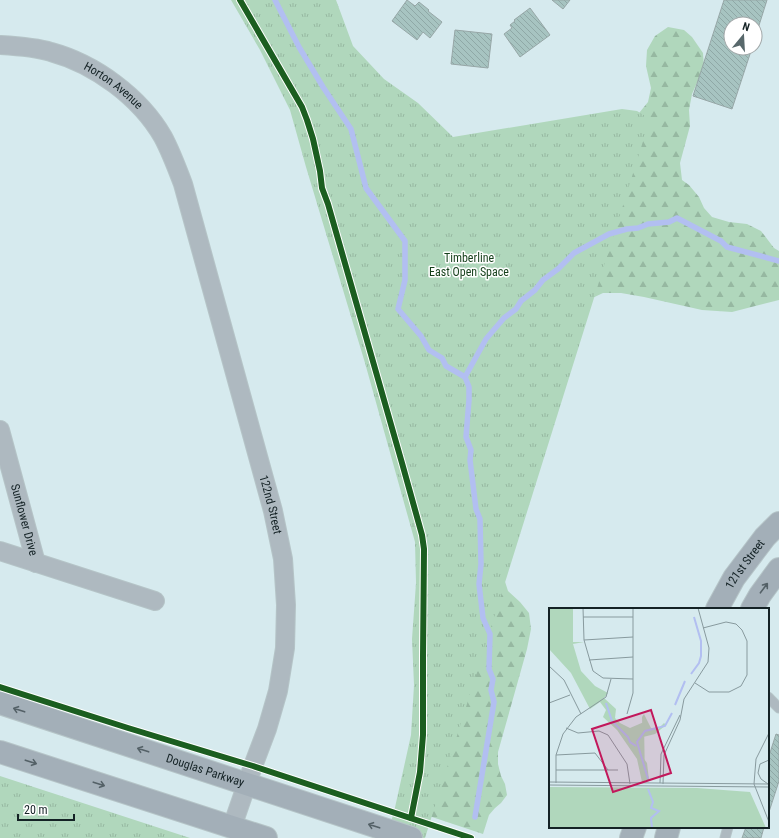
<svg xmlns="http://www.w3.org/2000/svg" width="779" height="838" font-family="'Roboto Condensed',sans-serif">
  <defs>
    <pattern id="forest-firs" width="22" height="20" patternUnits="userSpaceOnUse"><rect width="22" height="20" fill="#b0d7bc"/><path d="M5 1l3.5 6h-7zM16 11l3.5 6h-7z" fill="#96b8a1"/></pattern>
    <pattern id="park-tufts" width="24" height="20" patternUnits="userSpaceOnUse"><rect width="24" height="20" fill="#b0d7bc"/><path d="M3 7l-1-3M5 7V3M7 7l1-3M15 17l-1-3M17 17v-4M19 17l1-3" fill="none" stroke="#96b8a1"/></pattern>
    <pattern id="building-back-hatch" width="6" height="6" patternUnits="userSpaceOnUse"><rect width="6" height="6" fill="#a7c4c1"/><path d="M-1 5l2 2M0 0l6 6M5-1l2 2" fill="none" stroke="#8fa8a6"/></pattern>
  </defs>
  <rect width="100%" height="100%" fill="#d6eaee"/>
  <path fill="url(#forest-firs)" d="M 668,27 L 684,30 L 692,37 L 703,53 L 704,67 L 692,94 L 689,110 L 690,126 L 680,163 L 682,180 L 689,185 L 699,197 L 704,208 L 712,217 L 729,222 L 747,224 L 761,231 L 774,248 L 779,251 L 779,300 L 732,312 L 702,310 L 644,297 L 621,293 L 603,293 L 584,302 L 501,569 L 508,591 L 520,602 L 529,613 L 531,629 L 527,649 L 498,752 L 498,764 L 501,776 L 505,784 L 507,795 L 501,803 L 495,808 L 489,815 L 483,834 L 420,813 L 635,118 L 648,102 L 651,88 L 646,66 L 647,50 L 655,36 Z"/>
  <g fill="url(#park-tufts)">
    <path d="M 231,0 L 336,0 L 353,46 L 384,79 L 418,103 L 453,137 L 622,109 L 637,111 L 650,119 L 425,838 L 411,838 L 388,831 L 394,812 L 411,735 L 414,685 L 412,639 L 416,583 L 415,542 L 365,363 L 306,167 L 290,110 L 260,50 Z"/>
    <path d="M 0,776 L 190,838 L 0,838 Z"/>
  </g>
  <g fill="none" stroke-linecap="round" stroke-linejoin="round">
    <g stroke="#b2bff1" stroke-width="5.5">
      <path d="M 275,0 L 299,47 L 323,87 L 351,129 L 366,188 L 405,241 L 405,280 L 398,309 L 421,336 L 429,350 L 442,358 L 446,366 L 465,377 L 469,387 L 469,400 L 466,437 L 471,450 L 470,460 L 476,509 L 480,519 L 481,564 L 479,584 L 483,618 L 490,634 L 489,669 L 493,679 L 491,690 L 494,702 L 475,817"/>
      <path d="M 465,377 L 486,339 L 504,318 L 516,309 L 521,301 L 535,290 L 543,280 L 558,269 L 574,253 L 609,234 L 627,229 L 638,228 L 648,224 L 669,222 L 677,218 L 721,241 L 727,247 L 779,261"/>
    </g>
  </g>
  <g fill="url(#building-back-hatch)" stroke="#97a7a7">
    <path d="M 407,0 L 415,6 L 419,2 L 429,10 L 428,11 L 442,22 L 430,38 L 423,32 L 417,40 L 392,21 Z"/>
    <path d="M 552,0 L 570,0 L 563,9 Z"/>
    <path d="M 724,0 L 767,0 L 755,38 L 755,24 L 731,24 L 731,48 L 752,48 L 732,109 L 693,96 Z"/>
    <path d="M 530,8 L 550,35 L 520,57 L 504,34 L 512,28 L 510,25 L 515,21 L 514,20 Z"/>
    <path d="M 455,30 L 492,34 L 488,68 L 451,64 Z"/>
    <path d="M 776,734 L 779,735 L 779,781 L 768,815 L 768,759 Z"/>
    <path d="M 746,827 L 764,827 L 761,838 L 742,838 Z"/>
  </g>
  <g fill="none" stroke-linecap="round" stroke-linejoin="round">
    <g stroke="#b5c4c7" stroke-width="11">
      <g id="lane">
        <path d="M 768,697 L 779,708"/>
        <path d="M 725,838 L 728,827"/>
      </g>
    </g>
    <g stroke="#b5c4c7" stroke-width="20">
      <g id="street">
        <path id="s1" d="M 0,45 C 17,46 35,47 51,52 C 95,64 140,97 163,137 C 171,152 177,168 183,184 L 273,511 L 283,559 L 286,605 L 285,648 L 278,691 L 267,729 L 253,766 L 232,827"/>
        <path id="s2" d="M 0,430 L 36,563"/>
        <path d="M 0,551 L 155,601"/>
      </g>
    </g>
    <g stroke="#b5c4c7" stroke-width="24">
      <g id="secondary">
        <path id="s3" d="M 717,609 L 734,578 L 765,537 L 779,523"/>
        <path d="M 752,609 L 760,595 L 779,569"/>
        <path id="s4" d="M 0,703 L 411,838"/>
        <path d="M 0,752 L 266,838"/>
        <path d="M 631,838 L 635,827"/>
        <path d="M 666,838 L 669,827"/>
      </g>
    </g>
    <use href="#lane" stroke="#aeb9c0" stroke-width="9"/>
    <use href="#street" stroke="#aeb9c0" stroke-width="18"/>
    <use href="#secondary" stroke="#a3afb8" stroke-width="22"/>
    <g stroke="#fff" stroke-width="8">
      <g id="cycleway">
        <path d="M 240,0 L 302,107 L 307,120 L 313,139 L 320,171 L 322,188 L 328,204 L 402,463 L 422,535 L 424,549 L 423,656 L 423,735 L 420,772 L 411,818"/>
        <path d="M 0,687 L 128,728 L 253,766 L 471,838"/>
      </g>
    </g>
    <use href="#cycleway" stroke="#1b5e20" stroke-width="6"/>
  </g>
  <defs><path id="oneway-shaft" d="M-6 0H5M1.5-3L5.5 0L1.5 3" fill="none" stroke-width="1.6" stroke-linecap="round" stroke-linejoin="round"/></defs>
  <g stroke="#546167">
    <use href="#oneway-shaft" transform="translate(764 588) rotate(-53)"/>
    <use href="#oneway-shaft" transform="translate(19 710) rotate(-162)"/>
    <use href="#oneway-shaft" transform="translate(143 750) rotate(-162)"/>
    <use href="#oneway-shaft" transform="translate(31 762) rotate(18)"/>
    <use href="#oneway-shaft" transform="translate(99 784) rotate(18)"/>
    <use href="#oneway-shaft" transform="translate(374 826) rotate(-162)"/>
  </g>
  <g text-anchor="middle" stroke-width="3" stroke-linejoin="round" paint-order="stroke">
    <g font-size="12" fill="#142225" stroke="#fff">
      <text dy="4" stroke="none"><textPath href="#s1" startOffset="123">Horton Avenue</textPath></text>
      <text dy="4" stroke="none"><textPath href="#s1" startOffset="579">122nd Street</textPath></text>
      <text dy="4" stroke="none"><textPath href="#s2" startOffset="93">Sunflower Drive</textPath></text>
      <text dy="4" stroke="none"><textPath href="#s3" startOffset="53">121st Street</textPath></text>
      <text dy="4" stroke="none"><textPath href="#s4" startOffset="216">Douglas Parkway</textPath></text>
    </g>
    <g font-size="12" fill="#143f1a" stroke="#fff">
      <text x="469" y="262">Timberline<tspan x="469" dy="14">East Open Space</tspan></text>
    </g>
  </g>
  <g transform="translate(549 608)">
    <rect width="220" height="220" fill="#d6eaee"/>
    <path d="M 95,106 L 102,120 L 109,121 L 115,115 L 117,117 L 106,126 L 94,129 L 95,151 L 98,155 L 100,172 L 95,172 L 93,109 Z" fill="#b0d7bc"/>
    <path d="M 0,0 L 24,0 L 24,34 L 35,34 L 24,36 L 32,63 L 46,78 L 59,85 L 55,90 L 67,101 L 66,110 L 71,115 L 81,120 L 95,114 L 96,174 L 93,174 L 88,151 L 68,122 L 54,109 L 57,102 L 51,94 L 41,101 L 22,65 L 0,41 ZM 0,179 L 148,180 L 201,184 L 217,220 L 0,220 Z" fill="#b0d7bc"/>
    <path fill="none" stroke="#b2bff1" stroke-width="2" d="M 142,66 L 150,55 L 152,48 L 152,33 L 145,9M 57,95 L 63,113 L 79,129 L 81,134 L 87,138M 126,97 L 136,73M 99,171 L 88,134 L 96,123 L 116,118 L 123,105M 99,181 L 104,194 L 102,200 L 110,203 L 102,210 L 103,220"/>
    <path fill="none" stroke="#889a9e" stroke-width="1" d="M 34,0 L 35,32 L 44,63 L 54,70 L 84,71M 34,9 L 84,9M 35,32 L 84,29M 40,52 L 84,49M 0,58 L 15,72 L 32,106M 146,75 L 160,84 L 180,84 L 192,78 L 198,67 L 198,33 L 193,22 L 187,16 L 177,14 L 154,20M 0,95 L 21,87M 78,106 L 84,85 L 84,0M 17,120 L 29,125 L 50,123 L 59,127 L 78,156 L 81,176M 220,125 L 207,151 L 205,176 L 220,214M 7,147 L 46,145 L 59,162M 7,162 L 69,162M 0,174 L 219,176M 7,175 L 7,147 L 14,126 L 27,109 L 57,89 L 62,71M 111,175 L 112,146 L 131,107M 114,176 L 115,147 L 131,112 L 135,91 L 159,54 L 160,40 L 149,0M 219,176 L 212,171 L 209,165 L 211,156 L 220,152M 0,177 L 220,179"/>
    <path fill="#c2185b" fill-opacity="0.15" stroke="#c2185b" stroke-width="2" d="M 102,102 L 122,165 L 64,184 L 43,121 Z"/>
    <rect width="220" height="220" fill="none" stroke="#142225" stroke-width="2"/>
  </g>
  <g transform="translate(743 36) rotate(18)"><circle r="19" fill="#ffffff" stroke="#a1a7a8"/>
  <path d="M0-3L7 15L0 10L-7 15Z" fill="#58686b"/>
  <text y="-6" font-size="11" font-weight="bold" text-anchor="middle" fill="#142225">N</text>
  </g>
  <path d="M18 814v6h56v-6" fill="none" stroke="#142225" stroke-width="2"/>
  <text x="24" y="814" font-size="12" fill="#142225" stroke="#ffffff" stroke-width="3" paint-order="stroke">20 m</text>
</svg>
